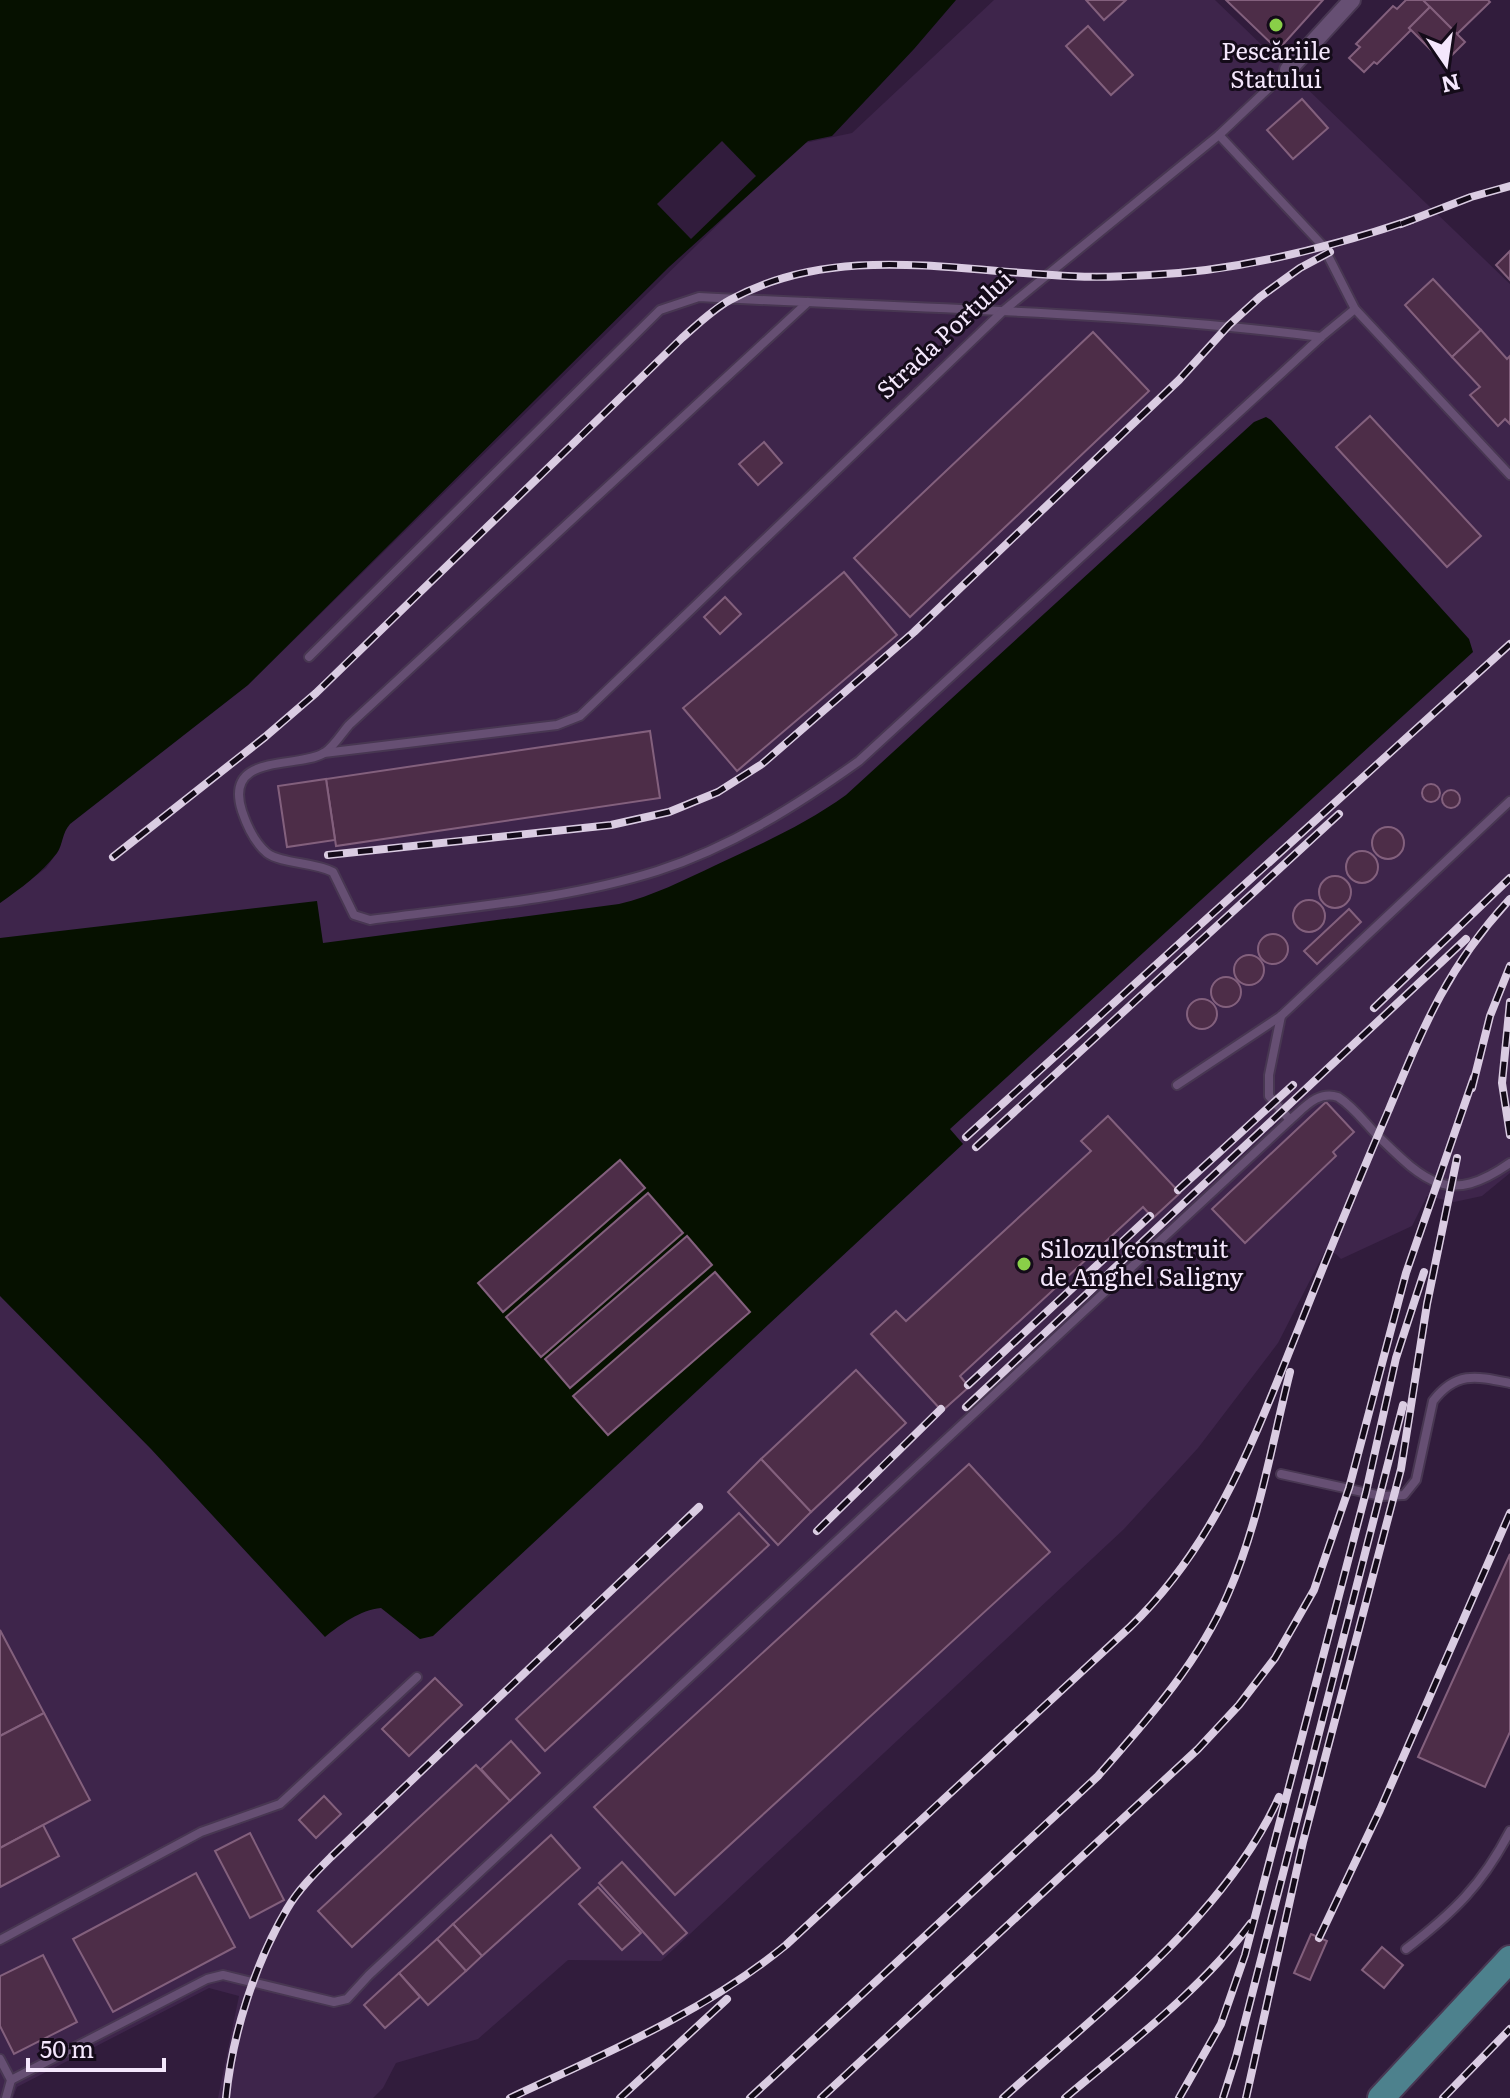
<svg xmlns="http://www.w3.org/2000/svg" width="1510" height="2098" font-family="Literata,serif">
  <rect width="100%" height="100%" fill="#311c3c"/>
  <path fill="#3e254b" d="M 994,0 L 1215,0 L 1510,284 L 1510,1173 L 1482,1196 L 1454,1202 L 1427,1196 L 1412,1226 L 1341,1259 L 1336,1254 L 1325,1251 L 1278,1343 L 1198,1448 L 1124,1529 L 661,1961 L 568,1960 L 478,2039 L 396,2063 L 383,2088 L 373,2098 L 218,2098 L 239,1996 L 209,1988 L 17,2087 L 13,2098 L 0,2098 L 0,903 L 46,868 L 59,850 L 64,832 L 70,824 L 248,685 L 800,144 L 852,133 Z"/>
  <g fill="#061100">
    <path d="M 0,0 L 956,0 L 914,49 L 832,136 L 808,141 L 669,267 L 248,685 L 70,824 C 62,833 63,844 57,853 C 41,874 21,888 0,903 Z"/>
    <path d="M 1266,417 L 1271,420 L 1469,639 L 1473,652 L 950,1129 L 963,1144 L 433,1636 L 420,1639 L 381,1608 C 360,1610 341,1624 325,1637 L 151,1449 L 0,1296 L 0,938 L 317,901 L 323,943 L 619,904 C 653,896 684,880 716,865 C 761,844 806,824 846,795 L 1254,422 Z"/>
  </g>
  <path fill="#311c3c" d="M 722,141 L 756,176 L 691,239 L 657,204 Z"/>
  <g fill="#4d2d48" stroke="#83607d" stroke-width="2">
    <path d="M 1086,0 L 1126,0 L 1104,20 Z"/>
    <path d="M 1226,0 L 1323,0 L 1278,50 Z"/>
    <path d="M 1406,0 L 1423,0 L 1430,7 L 1409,28 L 1411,30 L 1377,64 L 1374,62 L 1364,72 L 1349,58 L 1360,47 L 1356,44 L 1393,6 L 1397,9 Z"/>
    <path d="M 1423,0 L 1488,0 L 1490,2 L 1457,34 Z"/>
    <path d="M 1430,7 L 1465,42 L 1444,63 L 1409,28 Z"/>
    <path d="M 1088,26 L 1133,75 L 1111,95 L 1066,46 Z"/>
    <path d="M 1302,99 L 1328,128 L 1293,159 L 1267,130 Z"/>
    <path d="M 1510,251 L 1510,280 L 1496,265 Z"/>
    <path d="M 1433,279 L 1481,330 L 1452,357 L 1405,305 Z"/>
    <path d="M 1481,330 L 1507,359 L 1510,356 L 1510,424 L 1505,419 L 1498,426 L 1470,395 L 1480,387 L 1452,357 Z"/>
    <path d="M 1093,332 L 1149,391 L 910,617 L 854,558 Z"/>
    <path d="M 1370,416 L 1481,536 L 1447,567 L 1336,447 Z"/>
    <path d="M 764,442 L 782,463 L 758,485 L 739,464 Z"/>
    <path d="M 844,572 L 897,635 L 737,771 L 683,708 Z"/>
    <path d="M 725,597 L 741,614 L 720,634 L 704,617 Z"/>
    <path d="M 650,731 L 660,798 L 336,846 L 326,779 Z"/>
    <path d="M 326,779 L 335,840 L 287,847 L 278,786 Z"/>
    <circle cx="1431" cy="793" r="9"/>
    <circle cx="1451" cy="799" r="9"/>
    <circle cx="1388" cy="843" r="16"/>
    <circle cx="1362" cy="867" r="16"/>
    <circle cx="1335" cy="892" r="16"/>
    <circle cx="1309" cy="916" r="16"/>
    <path d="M 1349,909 L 1361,922 L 1317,964 L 1304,951 Z"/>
    <circle cx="1273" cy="949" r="15"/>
    <circle cx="1249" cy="970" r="15"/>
    <circle cx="1226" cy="992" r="15"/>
    <circle cx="1202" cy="1014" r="15"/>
    <path d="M 1326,1102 L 1354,1132 L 1333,1152 L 1336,1156 L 1245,1243 L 1212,1209 Z"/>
    <path d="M 1108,1116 L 1180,1193 L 1153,1218 L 1143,1207 L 960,1376 L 969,1387 L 942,1411 L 871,1334 L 896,1311 L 906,1321 L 1091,1151 L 1081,1141 Z"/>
    <path d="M 620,1160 L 645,1188 L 503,1312 L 478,1283 Z"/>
    <path d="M 648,1193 L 683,1233 L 541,1357 L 506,1317 Z"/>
    <path d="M 687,1236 L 712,1265 L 570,1388 L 545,1359 Z"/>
    <path d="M 715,1272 L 750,1312 L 608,1435 L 573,1396 Z"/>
    <path d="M 856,1370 L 906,1423 L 811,1512 L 761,1459 Z"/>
    <path d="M 761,1459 L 811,1512 L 778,1545 L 728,1492 Z"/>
    <path d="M 969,1464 L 1050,1552 L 675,1895 L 594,1807 Z"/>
    <path d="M 739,1513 L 769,1545 L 545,1751 L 516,1719 Z"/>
    <path d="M 1510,1554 L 1510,1732 L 1485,1787 L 1418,1757 Z"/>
    <path d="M 0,1630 L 44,1713 L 0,1736 Z"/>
    <path d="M 435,1678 L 462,1705 L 409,1756 L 382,1729 Z"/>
    <path d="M 44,1713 L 90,1800 L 0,1848 L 0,1736 Z"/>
    <path d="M 511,1741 L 540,1773 L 510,1801 L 481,1769 Z"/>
    <path d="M 476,1765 L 510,1801 L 352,1947 L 318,1911 Z"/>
    <path d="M 324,1796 L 341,1814 L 316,1838 L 299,1820 Z"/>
    <path d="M 43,1825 L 59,1856 L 0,1887 L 0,1848 Z"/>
    <path d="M 250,1833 L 284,1900 L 250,1918 L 215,1851 Z"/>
    <path d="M 551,1835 L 580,1868 L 482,1956 L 453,1924 Z"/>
    <path d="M 622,1862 L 687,1933 L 663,1954 L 599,1883 Z"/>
    <path d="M 196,1873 L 235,1947 L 113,2012 L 73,1939 Z"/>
    <path d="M 598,1887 L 641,1933 L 622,1950 L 579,1904 Z"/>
    <path d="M 453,1924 L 482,1956 L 466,1971 L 437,1939 Z"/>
    <path d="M 1311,1934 L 1327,1941 L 1310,1980 L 1294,1973 Z"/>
    <path d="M 437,1939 L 466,1971 L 428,2005 L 399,1973 Z"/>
    <path d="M 1382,1947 L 1403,1965 L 1384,1988 L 1362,1970 Z"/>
    <path d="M 43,1955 L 77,2022 L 14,2054 L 0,2026 L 0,1976 Z"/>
    <path d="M 399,1973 L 420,1997 L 385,2028 L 364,2005 Z"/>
  </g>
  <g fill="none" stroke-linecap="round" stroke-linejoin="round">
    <g stroke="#483752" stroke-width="12">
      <g id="lane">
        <path d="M 1219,135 L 1323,246 L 1355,309 L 1510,475"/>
        <path d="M 808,302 L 349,725 C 342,733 333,748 324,753 C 298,769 223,752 242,811 C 247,826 254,842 267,853 C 282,864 315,862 333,872 L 354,915 L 370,920 C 465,907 565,900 657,871 C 731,847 796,806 859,761 L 1321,337 L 1355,309"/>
        <path d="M 309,657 L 660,310 L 699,297 C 906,308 1115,311 1321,337"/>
        <path d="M 324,753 L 557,725 L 580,716 L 1003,311 L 1219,135 L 1288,70"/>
        <path d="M 1281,1016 L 1269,1075 L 1269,1096 L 1290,1120 C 1304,1108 1318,1090 1338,1097 C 1354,1107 1365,1123 1378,1136 C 1425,1182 1449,1206 1510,1163"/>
        <path d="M 1177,1085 L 1281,1016 L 1510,801"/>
        <path d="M 1281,1474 L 1381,1496 L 1404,1495 L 1416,1480 L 1433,1401 C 1456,1371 1476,1376 1510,1383"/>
        <path d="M 0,1940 L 201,1832 L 280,1804 L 417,1677"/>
        <path d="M 1406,1949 C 1454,1912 1482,1885 1510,1831"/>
        <path d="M 0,2059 L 11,2080 L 6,2098"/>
        <path d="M 11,2080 L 207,1979 L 223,1975 L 334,2002 L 347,1999 L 369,1975 L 1290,1120"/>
      </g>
    </g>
    <g stroke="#483752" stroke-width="20">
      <path id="street" d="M 1288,70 L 1352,0"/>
    </g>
    <g stroke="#483752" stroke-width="30">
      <path id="primary" d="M 1381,2098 L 1510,1959"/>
    </g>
    <use href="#lane" stroke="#664f73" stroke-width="8"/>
    <use href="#street" stroke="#664f73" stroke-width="16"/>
    <use href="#primary" stroke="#4d818d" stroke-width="26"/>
    <g stroke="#dacce2" stroke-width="8">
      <g id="rail">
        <path d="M 1401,224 L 1471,197 L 1510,186"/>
        <path d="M 328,855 L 611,825 L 669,812 L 718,792 L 762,764 L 914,632 L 1179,380 L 1229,325 L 1260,297 L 1300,268 L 1330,252"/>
        <path d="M 113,857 L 265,737 L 316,693 L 682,338 C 697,325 712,310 730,300 C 830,245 944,269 1052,275 C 1085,278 1118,277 1150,275 C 1238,271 1328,248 1411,220"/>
        <path d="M 1510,1002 L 1502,1083 L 1510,1135"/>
        <path d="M 1374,1008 L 1510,878"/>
        <path d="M 1472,1088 L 1490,1016 L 1510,966"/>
        <path d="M 966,1137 L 1510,644"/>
        <path d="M 976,1147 L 1339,814"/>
        <path d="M 1178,1190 L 1293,1085"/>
        <path d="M 968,1385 L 1150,1216"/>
        <path d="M 966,1407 L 1466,939"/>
        <path d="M 817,1531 L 941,1409"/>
        <path d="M 1319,1938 L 1380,1810 L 1510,1513"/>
        <path d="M 226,2098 C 232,2035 255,1963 287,1909 C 298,1890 315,1873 331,1857 L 699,1507"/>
        <path d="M 510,2098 C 606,2053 703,2013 786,1945 L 1130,1627 C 1218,1542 1255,1436 1300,1325 C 1329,1252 1359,1179 1390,1107 C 1424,1025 1448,966 1510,899"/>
        <path d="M 620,2098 L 727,1999"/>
        <path d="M 750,2098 L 1098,1776 C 1147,1720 1198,1664 1228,1594 C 1259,1523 1271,1447 1290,1372"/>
        <path d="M 821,2098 L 1198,1749 L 1239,1705 L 1275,1658 L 1314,1590 L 1349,1488 L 1406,1273 L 1474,1077"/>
        <path d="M 1003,2098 C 1099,2011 1225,1917 1279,1797"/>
        <path d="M 1065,2098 C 1130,2043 1200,1991 1251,1923"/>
        <path d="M 1179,2098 L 1221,2024 L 1245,1955 L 1366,1492 L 1396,1358 L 1424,1272"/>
        <path d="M 1223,2098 L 1236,2057 L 1403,1405"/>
        <path d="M 1246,2098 L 1303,1842 L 1401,1469 L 1427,1304 L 1457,1158"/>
        <path d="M 1443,2098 L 1510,2029"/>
      </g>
    </g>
    <use href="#rail" stroke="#140b19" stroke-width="5" stroke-dasharray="15" stroke-linecap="butt"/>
  </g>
  <g fill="#89cf48" stroke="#140b19" stroke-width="3">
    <circle cx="1276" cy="25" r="8"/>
    <circle cx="1024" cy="1264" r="8"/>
  </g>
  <g text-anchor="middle" stroke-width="6" stroke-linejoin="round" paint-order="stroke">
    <g font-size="24" fill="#f4e7fc" stroke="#140b19">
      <text x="1276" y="60">Pescăriile<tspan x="1276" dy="28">Statului</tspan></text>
      <text x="1040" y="1258" text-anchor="start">Silozul construit<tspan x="1040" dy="28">de Anghel Saligny</tspan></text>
    </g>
    <g font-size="24" fill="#f4e7fc" stroke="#140b19">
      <text transform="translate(945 335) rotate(-43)" y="8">Strada Portului</text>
    </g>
  </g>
  <g transform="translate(1446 64) rotate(167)" stroke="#140b19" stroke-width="6" paint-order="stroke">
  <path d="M0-6L14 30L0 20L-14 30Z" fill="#f4e7fc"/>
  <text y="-12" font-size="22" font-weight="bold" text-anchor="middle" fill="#f4e7fc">N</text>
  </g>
  <path d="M28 2058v12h136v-12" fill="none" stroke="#f4e7fc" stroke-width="4"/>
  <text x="40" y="2058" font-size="24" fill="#f4e7fc" stroke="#140b19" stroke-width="6" paint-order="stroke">50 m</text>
</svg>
